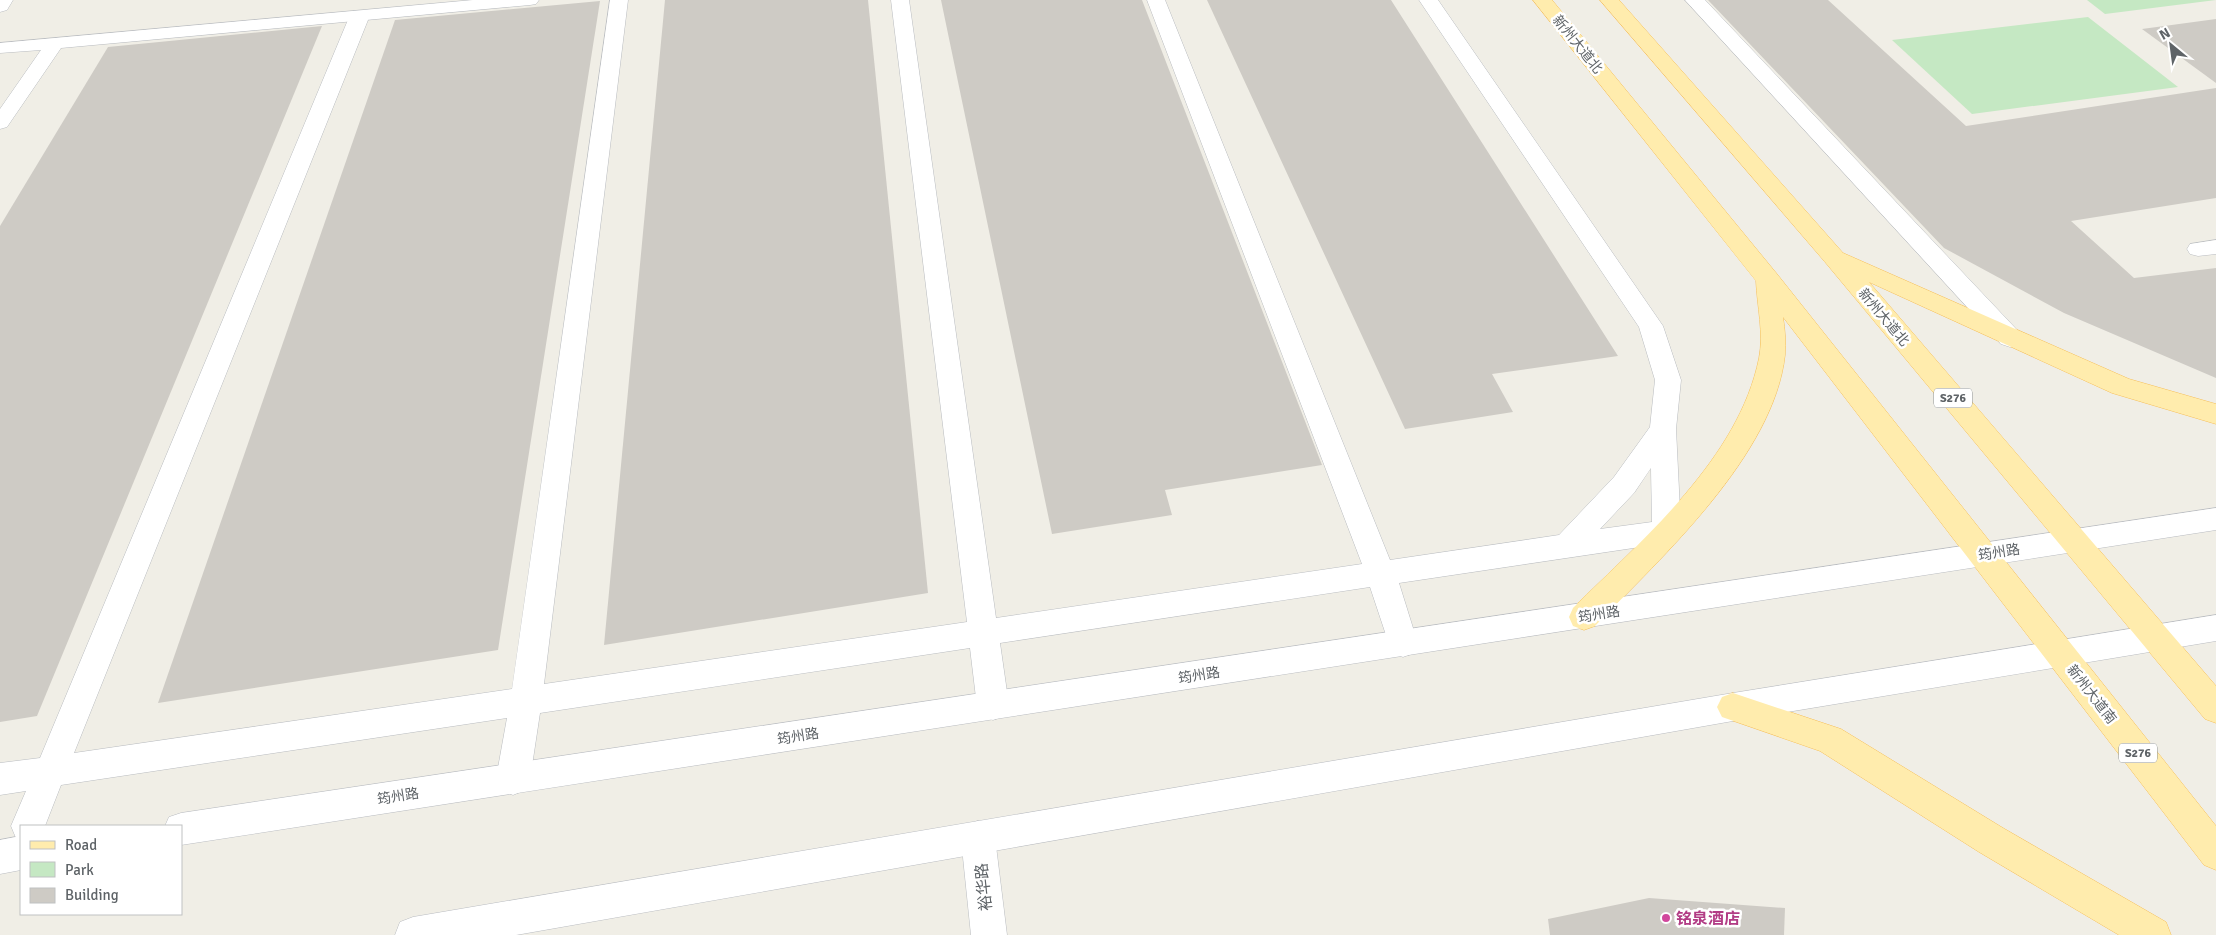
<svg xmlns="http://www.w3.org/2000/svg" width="2216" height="935" font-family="Signika,'Noto Sans SC',sans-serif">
  <rect width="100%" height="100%" fill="#f0eee6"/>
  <g fill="#c5e8c3">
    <path d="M 2087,0 L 2216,0 L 2105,14 Z"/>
    <path d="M 2088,17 L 2178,87 L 1972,114 L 1892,40 Z"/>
  </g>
  <g fill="#cecbc5">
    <path d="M 665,0 L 868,0 L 928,593 L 604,645 Z"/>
    <path d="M 941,0 L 1142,0 L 1322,465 L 1165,490 L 1172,515 L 1052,534 Z"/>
    <path d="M 1207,0 L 1391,0 L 1618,356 L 1492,374 L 1513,412 L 1405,429 Z"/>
    <path d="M 1708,0 L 1828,0 L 1966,126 L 2216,88 L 2216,198 L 2071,221 L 2134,278 L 2216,268 L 2216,378 L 2064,313 L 1944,248 Z"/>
    <path d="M 600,1 L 498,650 L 158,703 L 395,20 Z"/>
    <path d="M 2216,19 L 2216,83 L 2142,29 Z"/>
    <path d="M 322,26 L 37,716 L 0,722 L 0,226 L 108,47 Z"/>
    <path d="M 1649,898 L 1785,908 L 1784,935 L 1550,935 L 1548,919 Z"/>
  </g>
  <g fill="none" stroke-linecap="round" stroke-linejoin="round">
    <g stroke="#b9bcc0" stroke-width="1">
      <g id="service">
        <path d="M 473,0 L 539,0 L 536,4 L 530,5 L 61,48 L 7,127 L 0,129 L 0,109 L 41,50 L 0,53 L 0,43 Z"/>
        <path d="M 2216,240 L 2216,254 L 2198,256 L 2190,254 L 2187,249 L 2190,244 Z"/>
      </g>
    </g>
    <g stroke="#b9bcc0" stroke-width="1">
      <g id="minor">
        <path d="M 610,0 L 628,0 L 544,684 L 967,622 L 891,0 L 909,0 L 996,618 L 1362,564 L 1147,0 L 1165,0 L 1390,560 L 1559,535 L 1614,477 L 1650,427 L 1655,380 L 1639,327 L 1419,0 L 1438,0 L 1663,326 L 1681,380 L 1676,429 L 1681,531 L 1677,539 L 1667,543 L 1399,583 L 1418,644 L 1414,653 L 1403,657 L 1392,653 L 1370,587 L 1000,643 L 1009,706 L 1004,716 L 993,720 L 982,716 L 977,706 L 970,648 L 540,713 L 530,779 L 525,790 L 513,795 L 501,790 L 496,779 L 507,718 L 61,785 L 45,826 L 21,826 L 21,840 L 16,838 L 11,826 L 26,791 L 0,795 L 0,763 L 40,758 L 350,15 L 353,11 L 367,11 L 370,15 L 74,753 L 512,689 ZM 1651,468 L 1652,522 L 1600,529 L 1634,493 Z"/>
        <path d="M 1685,0 L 1705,0 L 2019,332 L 2023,338 L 2019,344 L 2010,347 L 2001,344 Z"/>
        <path d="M 978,821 L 990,826 L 995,838 L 1007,935 L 971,935 L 961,838 L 966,826 Z"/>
      </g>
    </g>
    <g stroke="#b9bcc0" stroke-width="1">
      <path id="tertiary" d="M 0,0 L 13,0 L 7,10 L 0,12 Z"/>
    </g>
    <g stroke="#b8bbc0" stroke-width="1">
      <g id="secondary">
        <path d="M 2216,508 L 2216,530 L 181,845 L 181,826 L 165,826 L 169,817 L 181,813 Z"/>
        <path d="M 2216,615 L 2216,641 L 1733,721 L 516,935 L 395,935 L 400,922 L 413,917 L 1733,693 Z"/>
        <path d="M 21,836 L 21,870 L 0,874 L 0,840 Z"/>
      </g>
    </g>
    <g stroke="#f6bf5a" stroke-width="1">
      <g id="primary">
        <path d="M 1533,0 L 1552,0 L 1777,274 L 2216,826 L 2216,870 L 2204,865 L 1783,317 C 1785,329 1786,343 1785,355 C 1774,455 1662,557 1595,626 L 1584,630 L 1573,626 L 1569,617 L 1573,608 C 1643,539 1739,458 1759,358 C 1764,333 1757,306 1756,281 Z"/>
        <path d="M 1600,0 L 1619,0 L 1843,253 L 2129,379 L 2216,404 L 2216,424 L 2112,393 L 1869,282 L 2216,686 L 2216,723 L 2205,719 L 1825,262 Z"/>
        <path d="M 1733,693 L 1841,729 L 2003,828 L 2166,922 L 2171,935 L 2119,935 L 1979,852 L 1820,751 L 1722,717 L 1717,707 L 1722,697 Z"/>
      </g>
    </g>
    <use href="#service" fill="#fff" fill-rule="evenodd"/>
    <use href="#minor" fill="#fff" fill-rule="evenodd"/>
    <use href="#tertiary" fill="#fff" fill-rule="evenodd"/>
    <use href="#secondary" fill="#fff" fill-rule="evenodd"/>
    <use href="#primary" fill="#ffecad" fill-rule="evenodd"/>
  </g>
  <circle fill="#d1479c" stroke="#fff" stroke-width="2" cx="1666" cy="918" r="5"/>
  <g text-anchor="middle" stroke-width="5" stroke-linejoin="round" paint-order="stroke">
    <g fill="#fff" stroke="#8e9295" stroke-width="1">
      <rect x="1934" y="388.5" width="38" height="19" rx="4"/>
      <rect x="2119" y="743.5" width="38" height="19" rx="4"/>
    </g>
    <g font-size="12" font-weight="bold" fill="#5e6367">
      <text x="1953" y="402">S276</text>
      <text x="2138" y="757">S276</text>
    </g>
    <g font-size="14" fill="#5e6367" stroke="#fff">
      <text transform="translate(1578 44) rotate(51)" y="5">新州大道北</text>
      <text transform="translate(1884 317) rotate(50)" y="5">新州大道北</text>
      <text transform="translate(1999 552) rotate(-9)" y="5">筠州路</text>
      <text transform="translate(1599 614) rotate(-9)" y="5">筠州路</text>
      <text transform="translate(1199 675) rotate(-9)" y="5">筠州路</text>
      <text transform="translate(2092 694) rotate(52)" y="5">新州大道南</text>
      <text transform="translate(798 736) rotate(-9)" y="5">筠州路</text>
      <text transform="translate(398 796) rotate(-9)" y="5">筠州路</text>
    </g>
    <g font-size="16" fill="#5e6367" stroke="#fff">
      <text transform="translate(983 887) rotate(-96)" y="6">裕华路</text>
    </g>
    <g font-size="16" font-weight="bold" fill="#b23c85" stroke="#fff" text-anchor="start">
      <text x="1676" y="924">铭泉酒店</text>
    </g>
  </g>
  <rect x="20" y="825" width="162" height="90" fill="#ffffff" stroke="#bfc1c2"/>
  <rect x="30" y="841" width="25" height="8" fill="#ffecad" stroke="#bfc1c2"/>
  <text x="65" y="850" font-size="15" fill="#5e6367">Road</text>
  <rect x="30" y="862" width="25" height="15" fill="#c5e8c3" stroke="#bfc1c2"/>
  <text x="65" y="875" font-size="15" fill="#5e6367">Park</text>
  <rect x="30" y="888" width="25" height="15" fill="#cecbc5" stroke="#bfc1c2"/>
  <text x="65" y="900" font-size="15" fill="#5e6367">Building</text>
  <g transform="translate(2171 45) rotate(331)" stroke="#ffffff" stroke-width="4" paint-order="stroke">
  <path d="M0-4L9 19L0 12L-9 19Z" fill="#5e6367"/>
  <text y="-8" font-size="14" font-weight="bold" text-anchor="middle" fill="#5e6367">N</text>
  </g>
</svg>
